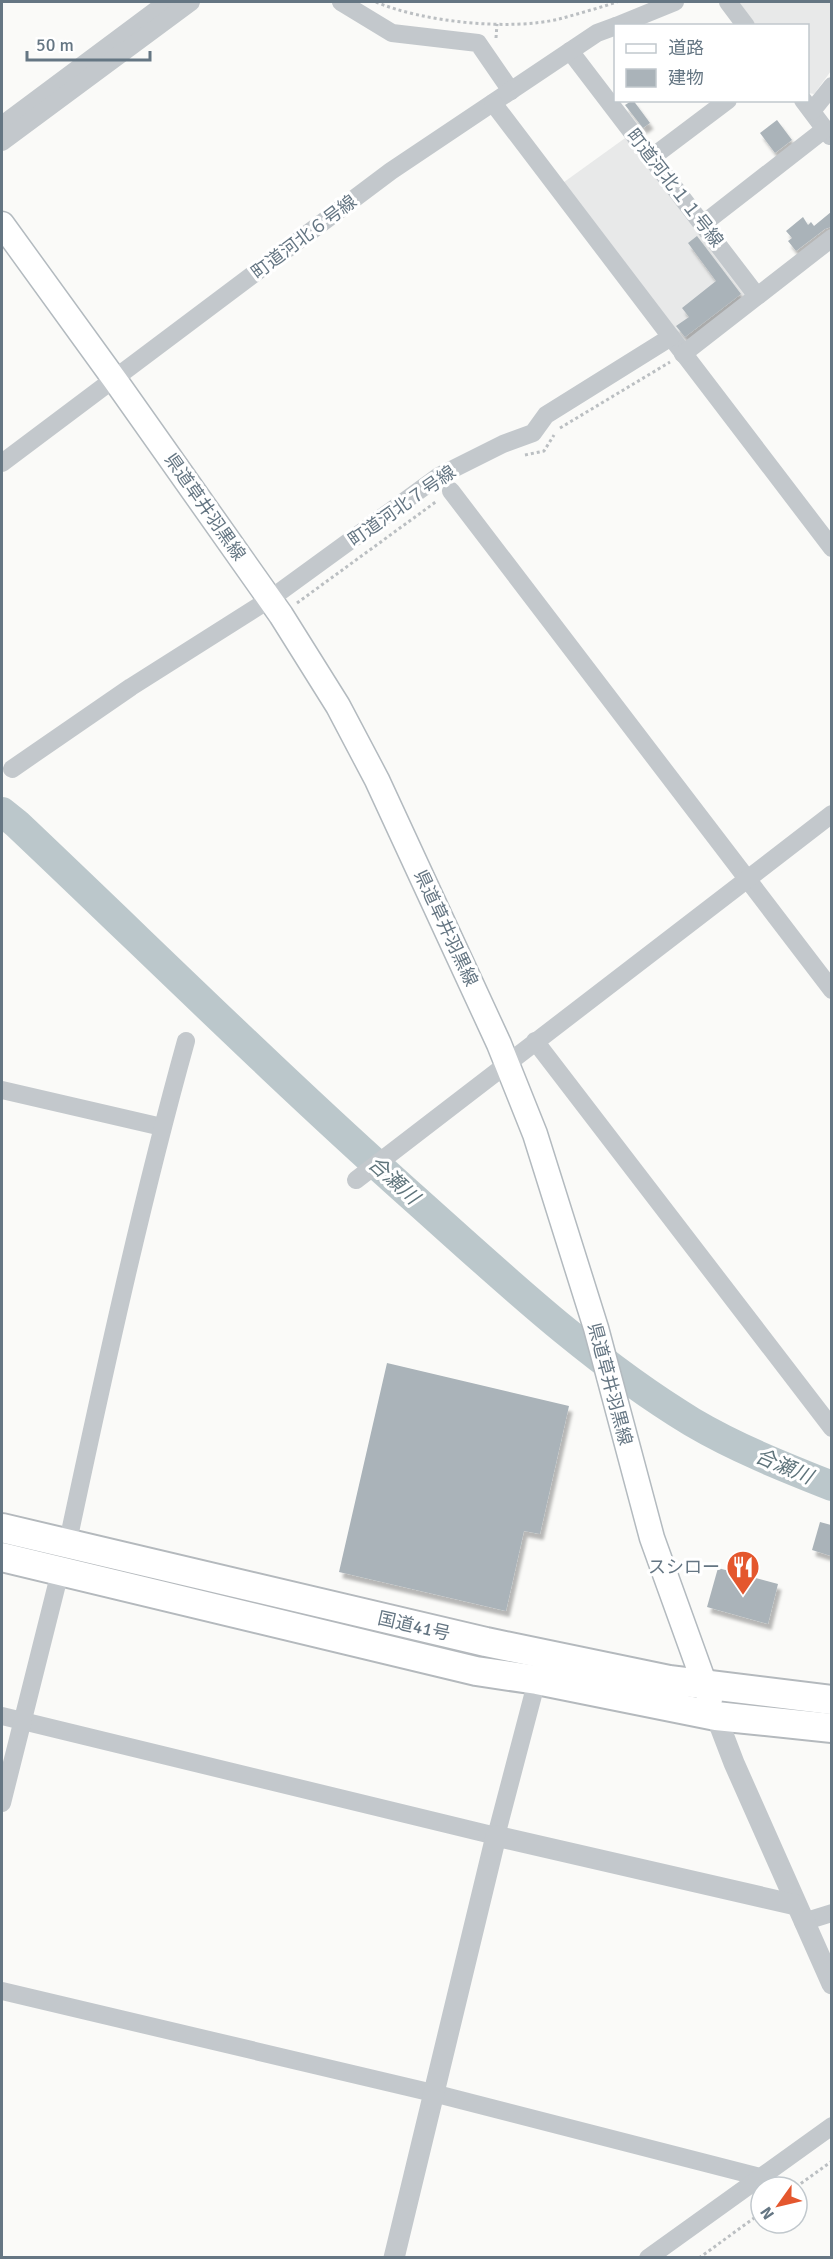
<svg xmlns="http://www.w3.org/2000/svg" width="833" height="2259" font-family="Signika,'Noto Sans JP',sans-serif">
  <defs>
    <filter id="shadow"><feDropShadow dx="3.5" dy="6" stdDeviation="1.5" flood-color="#0004"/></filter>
  </defs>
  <rect width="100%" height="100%" fill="#fafaf8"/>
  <g fill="#e8e9e9">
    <path d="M 739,2 L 831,2 L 831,71 L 814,94 L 808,93 L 808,26 L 756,25 Z"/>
    <path d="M 628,136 L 750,296 L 689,343 L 678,339 L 560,185 Z"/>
  </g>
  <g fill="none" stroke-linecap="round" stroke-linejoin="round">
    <path stroke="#bbc7cb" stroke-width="30" d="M 2,812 L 17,824 C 147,947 274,1073 407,1192 C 498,1273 588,1359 692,1422 C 736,1448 784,1467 832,1486"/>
  </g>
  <g fill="#aab3b9" filter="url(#shadow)">
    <path d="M 633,100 L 650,123 L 643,128 L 625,105 Z"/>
    <path d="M 777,120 L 792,140 L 775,153 L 760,133 Z"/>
    <path d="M 831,212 L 831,227 L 825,229 L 796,251 L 788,241 L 792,238 L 786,231 L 803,217 L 808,225 L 811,222 L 814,226 Z"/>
    <path d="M 697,236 L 741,294 L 685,337 L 676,326 L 689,317 L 682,308 L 716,281 L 688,243 Z"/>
    <path d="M 387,1363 L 569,1406 L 540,1534 L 524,1531 L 506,1611 L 339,1572 Z"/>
    <path d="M 820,1522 L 831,1525 L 831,1556 L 812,1550 Z"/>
    <path d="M 718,1568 L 778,1584 L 768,1624 L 707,1607 Z"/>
  </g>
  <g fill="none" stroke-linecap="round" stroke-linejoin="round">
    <g stroke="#b3babf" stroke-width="27">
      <path id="secondary" d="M 2,224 L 115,380 L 281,615 L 338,706 L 377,780 L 499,1044 L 535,1134 L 596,1328 L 652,1538 L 710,1699"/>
    </g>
    <g stroke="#b4b9bd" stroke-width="32">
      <g id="trunk">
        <path d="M 2,1528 L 486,1642 L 669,1680 L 832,1700"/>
        <path d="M 2,1557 L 476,1671 L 537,1680 L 716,1716 L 832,1728"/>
      </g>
    </g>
    <g stroke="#bbbfc2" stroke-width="3" stroke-dasharray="3 3" stroke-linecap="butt">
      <path d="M 376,2 C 423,22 510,31 559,19 C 578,14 598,8 617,2"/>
      <path d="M 496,38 L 497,24"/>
      <path d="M 560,428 L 670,362"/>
      <path d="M 525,455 L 544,451 L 554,435"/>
      <path d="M 297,603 L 437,501"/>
      <path d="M 796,2187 L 832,2161"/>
      <path d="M 699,2258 L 761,2213"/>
    </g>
    <g stroke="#c3c8cc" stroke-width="18">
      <path d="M 341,2 L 392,33 L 478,43 L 511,91"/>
      <path d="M 728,2 L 746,26"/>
      <path d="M 616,26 L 675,2"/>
      <path d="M 570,51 L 757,296"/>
      <path d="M 803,100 L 830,136"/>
      <path d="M 812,111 L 832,86"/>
      <path d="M 2,125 L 167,2"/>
      <path d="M 2,142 L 191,2"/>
      <path d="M 651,158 L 728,100"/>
      <path d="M 703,224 L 825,129"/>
      <path d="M 671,337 L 832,548"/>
      <path d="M 683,354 L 832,238"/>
      <path d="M 2,463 L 391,171 L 597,33 L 616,26"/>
      <path d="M 451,491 L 832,990"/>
      <path d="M 12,769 L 131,687 L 270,599 L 439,476 L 503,444 L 533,433 L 546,415 L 671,337 L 493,103"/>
      <path d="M 535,1041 L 832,1428"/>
      <path d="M 2,1090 L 162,1127"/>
      <path d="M 356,1180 L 832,814"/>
      <path d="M 70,1532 C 105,1368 141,1203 186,1041"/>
      <path d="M 2,1716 L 496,1836 L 537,1680"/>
      <path d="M 2,1803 L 57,1584"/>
      <path d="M 803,1922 L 832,1913"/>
      <path d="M 2,1991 L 433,2093 L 760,2177"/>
      <path d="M 648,2258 L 832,2126"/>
    </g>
    <g stroke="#c3c8cc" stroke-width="21">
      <path d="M 716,1716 L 734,1763 L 832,1984"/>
      <path d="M 394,2258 L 496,1836 L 796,1905"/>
    </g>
    <use href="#secondary" stroke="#fff" stroke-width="24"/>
    <use href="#trunk" stroke="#fff" stroke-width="28"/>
  </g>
  <defs>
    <g id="restaurant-pin" transform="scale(1.725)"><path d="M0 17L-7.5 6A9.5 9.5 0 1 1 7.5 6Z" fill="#e4572e" stroke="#fff"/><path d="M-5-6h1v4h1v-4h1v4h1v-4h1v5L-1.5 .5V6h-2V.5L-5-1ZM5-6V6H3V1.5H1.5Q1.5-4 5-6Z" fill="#fff"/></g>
  </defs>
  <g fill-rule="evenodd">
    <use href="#restaurant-pin" x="743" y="1567"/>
  </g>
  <g text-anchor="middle" stroke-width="6" stroke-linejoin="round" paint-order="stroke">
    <g font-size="18" fill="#657683" stroke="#fff">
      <text transform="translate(675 188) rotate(52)" y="6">町道河北１１号線</text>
      <text transform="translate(304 237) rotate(-37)" y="6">町道河北６号線</text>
      <text transform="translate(402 506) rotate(-35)" y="6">町道河北７号線</text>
      <text transform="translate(205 507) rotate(55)" y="6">県道草井羽黒線</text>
      <text transform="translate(446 928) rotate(65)" y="6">県道草井羽黒線</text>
      <text transform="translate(610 1384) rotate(75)" y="6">県道草井羽黒線</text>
      <text transform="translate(414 1626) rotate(13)" y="6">国道41号</text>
    </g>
    <g font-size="18" fill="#657683" stroke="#fff" text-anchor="end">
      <text x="720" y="1573">スシロー</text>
    </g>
    <g font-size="20" font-style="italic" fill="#60757c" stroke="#fff">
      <text transform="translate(394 1180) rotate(42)" y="7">合瀬川</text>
      <text transform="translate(784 1466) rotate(23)" y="7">合瀬川</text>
    </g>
  </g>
  <rect width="833" height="2259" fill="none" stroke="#657683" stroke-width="6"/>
  <rect x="614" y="24" width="195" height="78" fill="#ffffff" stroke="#c1c8cd" stroke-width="1.5"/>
  <rect x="626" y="44" width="30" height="9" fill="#ffffff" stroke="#c1c8cd" stroke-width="1.5"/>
  <text x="668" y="54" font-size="18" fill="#657683">道路</text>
  <rect x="626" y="69" width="30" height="18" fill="#aab3b9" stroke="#c1c8cd" stroke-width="1.5"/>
  <text x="668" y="84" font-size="18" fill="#657683">建物</text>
  <g transform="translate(779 2205) rotate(236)"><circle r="28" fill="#ffffff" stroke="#c1c8cd" stroke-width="1.5"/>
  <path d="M0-4.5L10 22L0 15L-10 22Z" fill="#e4572e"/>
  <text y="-9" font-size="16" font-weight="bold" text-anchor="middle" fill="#657683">N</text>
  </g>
  <path d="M27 51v9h123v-9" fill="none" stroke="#657683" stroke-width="3"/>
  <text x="36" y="51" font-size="18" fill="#657683" stroke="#ffffff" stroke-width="4.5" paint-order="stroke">50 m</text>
</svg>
